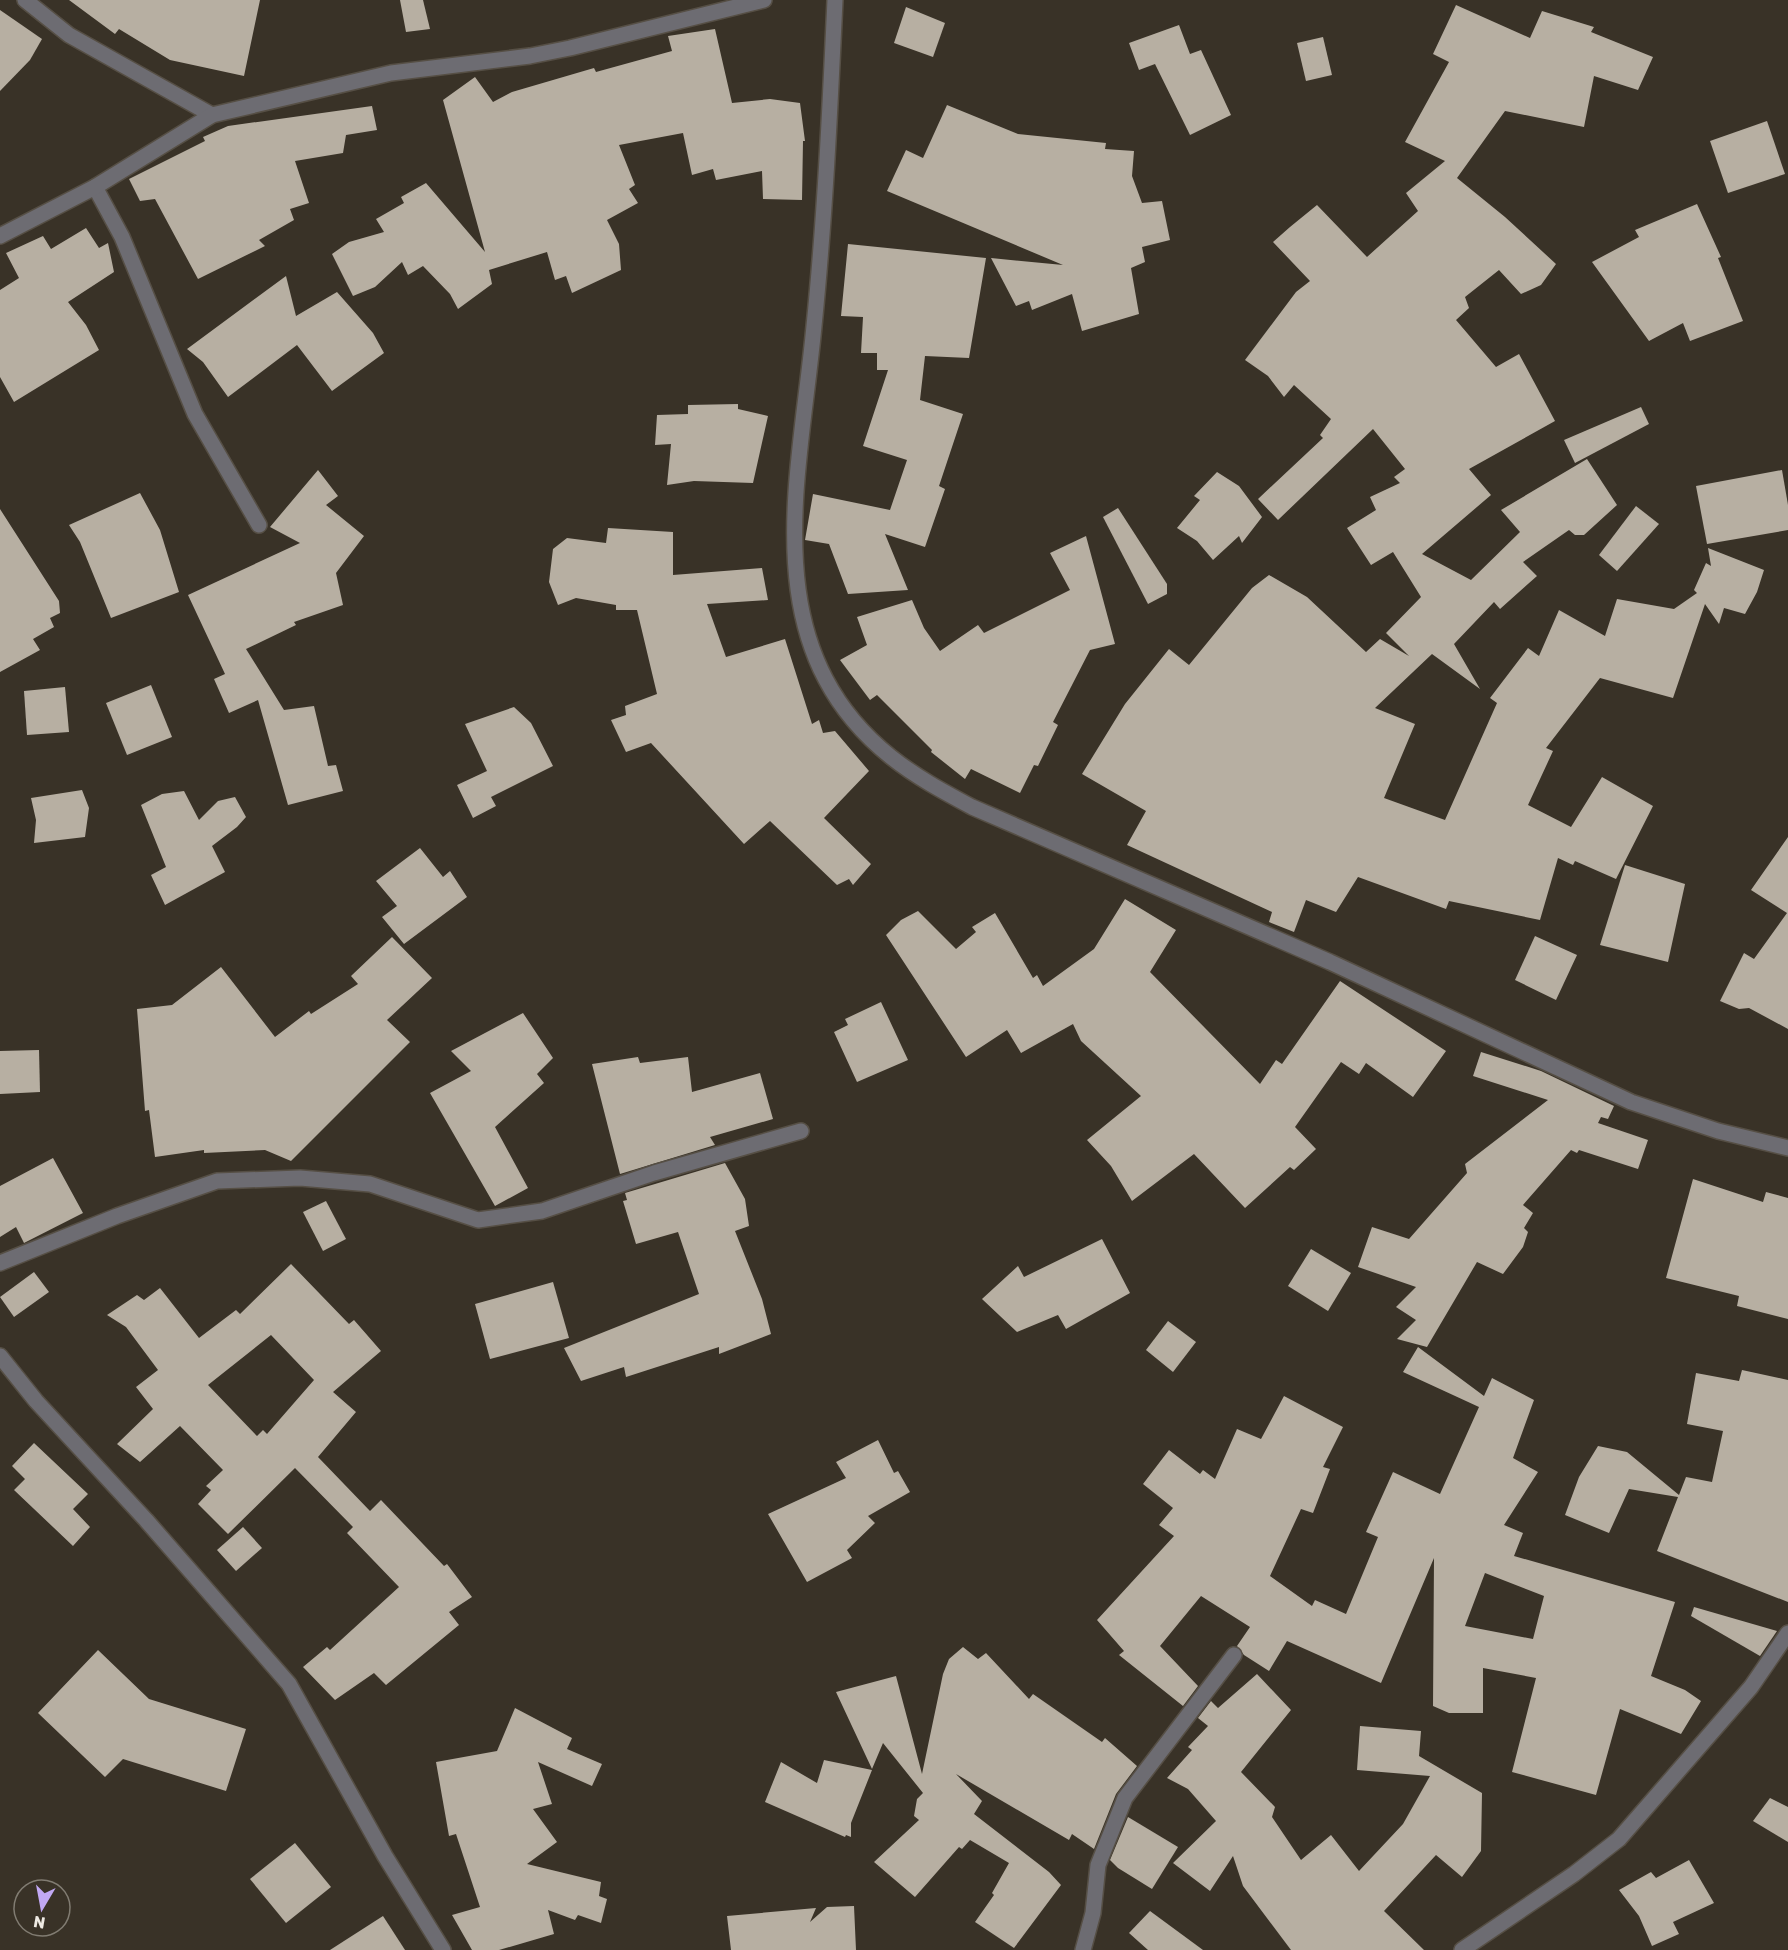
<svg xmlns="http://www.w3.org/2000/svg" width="1788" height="1950" font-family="Rubik,sans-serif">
  <rect width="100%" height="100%" fill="#393227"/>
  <g fill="#b7afa2" fill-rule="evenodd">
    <path d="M 69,0 L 260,0 L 244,76 L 170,60 L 119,29 L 115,34 Z"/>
    <path d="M 400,0 L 423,0 L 430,29 L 406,32 Z"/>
    <path d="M 1456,5 L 1530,38 L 1542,11 L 1594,27 L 1591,32 L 1653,57 L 1638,90 L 1594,76 L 1584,127 L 1505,111 L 1457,178 L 1505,217 L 1556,264 L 1541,285 L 1521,294 L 1499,270 L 1465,297 L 1469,308 L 1456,320 L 1496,367 L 1519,354 L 1555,421 L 1469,469 L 1491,495 L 1422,554 L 1471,580 L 1520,532 L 1501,510 L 1587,459 L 1617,505 L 1584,535 L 1575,535 L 1569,530 L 1523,562 L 1537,576 L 1500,609 L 1494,602 L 1454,644 L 1480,689 L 1432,654 L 1375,708 L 1415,724 L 1384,798 L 1445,820 L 1497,703 L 1490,698 L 1528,648 L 1539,656 L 1559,610 L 1605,636 L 1617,599 L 1674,609 L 1697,593 L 1694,590 L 1706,563 L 1711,566 L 1708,548 L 1764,570 L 1757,592 L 1745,614 L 1724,608 L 1719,624 L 1705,604 L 1673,698 L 1600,678 L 1546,748 L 1553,751 L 1528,805 L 1571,827 L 1602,777 L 1653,806 L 1616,879 L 1575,861 L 1573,865 L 1558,858 L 1540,920 L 1449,901 L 1446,909 L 1358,877 L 1336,912 L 1306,900 L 1294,932 L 1269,922 L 1272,912 L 1127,845 L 1146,811 L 1082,774 L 1125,704 L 1169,649 L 1189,665 L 1252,588 L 1269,575 L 1307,597 L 1366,652 L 1380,639 L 1409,656 L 1386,633 L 1421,597 L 1393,552 L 1371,565 L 1347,528 L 1376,510 L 1370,497 L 1400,483 L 1394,477 L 1405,469 L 1373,429 L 1278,520 L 1258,499 L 1323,438 L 1320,435 L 1331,419 L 1294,385 L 1284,397 L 1268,376 L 1245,360 L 1296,292 L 1310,281 L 1273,242 L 1290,227 L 1317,205 L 1367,257 L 1418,211 L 1406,193 L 1445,161 L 1405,142 L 1449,62 L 1433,54 Z"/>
    <path d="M 906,7 L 945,23 L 933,57 L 894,43 Z"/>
    <path d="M 0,10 L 42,39 L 30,60 L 0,91 Z"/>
    <path d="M 1179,25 L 1190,54 L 1201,50 L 1231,115 L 1190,135 L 1155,64 L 1139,70 L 1129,43 Z"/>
    <path d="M 715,29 L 732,103 L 770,99 L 800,103 L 805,141 L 803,141 L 802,200 L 763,199 L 762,171 L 716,180 L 713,169 L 692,175 L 683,133 L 619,145 L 635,185 L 629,189 L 638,203 L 607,220 L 619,244 L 621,270 L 572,293 L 566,276 L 555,280 L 547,252 L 489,270 L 492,284 L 458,309 L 450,294 L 423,266 L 408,275 L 402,262 L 375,287 L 353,296 L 332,254 L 349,242 L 384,232 L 376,219 L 404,203 L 401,197 L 426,183 L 485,252 L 443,100 L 475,77 L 493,102 L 512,92 L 594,68 L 596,72 L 672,51 L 668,36 Z"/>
    <path d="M 1323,37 L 1332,75 L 1306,81 L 1297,43 Z"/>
    <path d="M 947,105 L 1018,134 L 1106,143 L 1105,149 L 1134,151 L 1132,176 L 1142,203 L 1162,201 L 1170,240 L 1142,247 L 1145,262 L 1131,268 L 1139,314 L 1082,331 L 1072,294 L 1032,310 L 1029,301 L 1016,306 L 991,258 L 1063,265 L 887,191 L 906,150 L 923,158 Z"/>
    <path d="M 372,106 L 377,130 L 346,135 L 343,153 L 295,161 L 309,203 L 290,209 L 294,220 L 259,240 L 265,246 L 198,279 L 155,199 L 140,201 L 129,179 L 205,141 L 203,137 L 228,126 Z"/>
    <path d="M 1767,121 L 1785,174 L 1728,193 L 1710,141 Z"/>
    <path d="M 1697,204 L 1721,257 L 1718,258 L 1743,321 L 1690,341 L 1683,323 L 1649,341 L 1592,262 L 1639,237 L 1635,230 Z"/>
    <path d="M 86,228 L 99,248 L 108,243 L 114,272 L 68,302 L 86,325 L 99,350 L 14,402 L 0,377 L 0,290 L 19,278 L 6,253 L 43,236 L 51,249 Z"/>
    <path d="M 848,244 L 986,258 L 969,358 L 925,356 L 920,400 L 963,414 L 939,486 L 945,489 L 925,547 L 885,534 L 908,590 L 848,594 L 829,544 L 805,540 L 813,494 L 890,510 L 907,460 L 863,446 L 888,370 L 877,370 L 877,353 L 861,353 L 863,317 L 841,316 Z"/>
    <path d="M 286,276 L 296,316 L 337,292 L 373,333 L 384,353 L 332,391 L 297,345 L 228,397 L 203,362 L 187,349 Z"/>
    <path d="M 738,404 L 738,409 L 768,416 L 753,483 L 694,481 L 667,485 L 671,444 L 655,445 L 657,415 L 688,414 L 688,405 Z"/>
    <path d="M 1641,407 L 1649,424 L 1575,463 L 1564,440 Z"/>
    <path d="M 318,470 L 338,496 L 326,505 L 364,536 L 336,573 L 343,605 L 294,622 L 296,625 L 246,649 L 284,710 L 314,706 L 328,766 L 336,765 L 343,791 L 288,805 L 258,700 L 229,713 L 214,679 L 225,674 L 188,595 L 300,543 L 270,527 Z"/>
    <path d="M 1782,470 L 1788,505 L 1788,530 L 1707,544 L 1696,486 Z"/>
    <path d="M 1217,472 L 1239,486 L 1262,517 L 1242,543 L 1239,536 L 1213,560 L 1197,541 L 1177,528 L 1200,500 L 1194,496 Z"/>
    <path d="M 140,493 L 160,530 L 179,592 L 111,618 L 80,542 L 69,525 Z"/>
    <path d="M 1636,506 L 1659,524 L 1617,571 L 1599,555 Z"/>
    <path d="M 1118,508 L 1167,584 L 1167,594 L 1148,604 L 1103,517 Z"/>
    <path d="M 0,509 L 59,601 L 60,613 L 50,618 L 54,627 L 33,639 L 40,650 L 0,672 Z"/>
    <path d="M 608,528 L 673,532 L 673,575 L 762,568 L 768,600 L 707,604 L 726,657 L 785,639 L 812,724 L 819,720 L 823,733 L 835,731 L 869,771 L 824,818 L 871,864 L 853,885 L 849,879 L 837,885 L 770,821 L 744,844 L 651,743 L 626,752 L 611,720 L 626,715 L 625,706 L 657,694 L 637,610 L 616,610 L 616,605 L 576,598 L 558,605 L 549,582 L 553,549 L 567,538 L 606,543 Z"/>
    <path d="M 1086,536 L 1115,644 L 1090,650 L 1053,722 L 1058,725 L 1038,766 L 1034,765 L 1020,793 L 971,769 L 965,779 L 931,752 L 932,750 L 877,695 L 870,700 L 840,660 L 867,645 L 857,617 L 912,600 L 924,628 L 940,651 L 978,625 L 984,633 L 1070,590 L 1050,553 Z"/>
    <path d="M 151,685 L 172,737 L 127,755 L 106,703 Z"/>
    <path d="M 65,687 L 69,732 L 27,735 L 24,691 Z"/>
    <path d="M 514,707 L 531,723 L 553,766 L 491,797 L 496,806 L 473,818 L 457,785 L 487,771 L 465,724 Z"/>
    <path d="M 82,790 L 89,808 L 85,837 L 34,843 L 36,820 L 31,798 Z"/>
    <path d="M 184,791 L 199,820 L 218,801 L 235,797 L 246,817 L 237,827 L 212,846 L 225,872 L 165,905 L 151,875 L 166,867 L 141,805 L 162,794 Z"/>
    <path d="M 1788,837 L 1788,1029 L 1749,1008 L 1739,1009 L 1720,1001 L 1744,953 L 1754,959 L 1787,913 L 1751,890 Z"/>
    <path d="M 420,848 L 443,877 L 450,871 L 467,897 L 404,944 L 382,917 L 397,906 L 376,881 Z"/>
    <path d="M 1625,865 L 1685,884 L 1668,962 L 1600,945 Z"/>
    <path d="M 1125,899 L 1176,930 L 1150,972 L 1260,1084 L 1276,1060 L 1282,1064 L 1340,981 L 1446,1051 L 1413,1097 L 1366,1063 L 1359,1074 L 1341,1062 L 1295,1127 L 1316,1149 L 1294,1170 L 1290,1167 L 1245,1208 L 1194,1154 L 1132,1201 L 1111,1166 L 1087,1140 L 1141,1096 L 1081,1041 L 1073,1024 L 1021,1053 L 1007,1030 L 966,1057 L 886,935 L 901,920 L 918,911 L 956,949 L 976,932 L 972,927 L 995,913 L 1033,978 L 1037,975 L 1043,986 L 1094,949 Z"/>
    <path d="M 1535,936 L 1577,955 L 1556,1000 L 1515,980 Z"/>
    <path d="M 392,937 L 432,978 L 387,1020 L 410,1042 L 291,1161 L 265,1150 L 204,1153 L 204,1150 L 155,1157 L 149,1110 L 145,1111 L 137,1009 L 172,1005 L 221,967 L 275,1037 L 309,1011 L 311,1014 L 358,984 L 351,976 Z"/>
    <path d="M 881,1002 L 908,1060 L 857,1082 L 834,1032 L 848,1025 L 845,1019 Z"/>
    <path d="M 523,1013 L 553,1058 L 537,1074 L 544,1083 L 495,1127 L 528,1188 L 495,1206 L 430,1093 L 471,1071 L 451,1051 Z"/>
    <path d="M 39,1050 L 40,1092 L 0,1094 L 0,1051 Z"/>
    <path d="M 1481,1052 L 1541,1071 L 1614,1106 L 1608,1119 L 1601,1117 L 1598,1123 L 1648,1140 L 1638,1169 L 1579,1150 L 1577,1153 L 1571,1150 L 1523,1205 L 1533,1213 L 1524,1228 L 1528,1232 L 1523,1247 L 1503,1274 L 1477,1262 L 1427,1347 L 1397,1339 L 1416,1320 L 1396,1307 L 1416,1287 L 1358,1267 L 1372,1227 L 1409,1239 L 1467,1173 L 1465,1164 L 1548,1100 L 1473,1076 Z"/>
    <path d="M 638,1057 L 640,1063 L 688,1057 L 692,1092 L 760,1073 L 773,1119 L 710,1137 L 715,1145 L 620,1174 L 592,1064 Z"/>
    <path d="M 53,1158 L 83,1213 L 24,1243 L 16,1227 L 0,1237 L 0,1186 Z"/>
    <path d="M 725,1163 L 745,1199 L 749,1226 L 735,1231 L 762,1299 L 771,1334 L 719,1354 L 719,1347 L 626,1377 L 624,1367 L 581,1381 L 564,1348 L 699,1294 L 678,1232 L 636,1244 L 623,1201 L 627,1200 L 625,1193 Z"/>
    <path d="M 1693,1179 L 1763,1202 L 1766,1192 L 1788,1198 L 1788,1319 L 1737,1306 L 1739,1296 L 1666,1278 Z"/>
    <path d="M 326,1201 L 346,1239 L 323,1251 L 303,1212 Z"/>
    <path d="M 1102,1239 L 1130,1293 L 1066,1329 L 1058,1315 L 1017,1332 L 982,1299 L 1018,1266 L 1024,1277 Z"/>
    <path d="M 1311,1249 L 1351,1273 L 1328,1311 L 1288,1286 Z"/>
    <path d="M 291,1264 L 349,1324 L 354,1320 L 381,1351 L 333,1392 L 356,1412 L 318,1457 L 370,1511 L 381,1500 L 444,1566 L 447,1564 L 472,1597 L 449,1612 L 459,1625 L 386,1685 L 374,1673 L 335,1700 L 303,1667 L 327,1647 L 330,1650 L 399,1587 L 347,1533 L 353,1527 L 295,1468 L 228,1534 L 198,1504 L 211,1490 L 206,1486 L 223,1470 L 180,1426 L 140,1462 L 117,1444 L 153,1409 L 136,1387 L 158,1370 L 126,1327 L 107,1315 L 137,1295 L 144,1300 L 160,1288 L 199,1338 L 236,1310 L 240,1314 ZM 271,1335 L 314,1380 L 267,1434 L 263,1430 L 257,1436 L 208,1385 Z"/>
    <path d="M 34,1272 L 49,1292 L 14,1317 L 0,1297 Z"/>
    <path d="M 553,1282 L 569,1338 L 490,1359 L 475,1304 Z"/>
    <path d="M 1168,1321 L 1196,1342 L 1173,1372 L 1146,1350 Z"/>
    <path d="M 1418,1347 L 1484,1396 L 1492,1378 L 1534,1400 L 1513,1458 L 1538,1472 L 1504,1525 L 1523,1533 L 1514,1556 L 1675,1602 L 1651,1676 L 1685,1690 L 1701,1701 L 1681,1734 L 1620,1709 L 1596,1795 L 1512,1772 L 1536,1678 L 1483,1668 L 1483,1713 L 1449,1713 L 1433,1706 L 1434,1558 L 1381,1683 L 1287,1641 L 1269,1671 L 1244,1655 L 1237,1646 L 1250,1627 L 1201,1596 L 1160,1646 L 1198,1686 L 1183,1706 L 1119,1655 L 1124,1651 L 1097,1620 L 1174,1536 L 1159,1525 L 1173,1508 L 1143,1484 L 1169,1450 L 1200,1474 L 1203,1470 L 1215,1479 L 1237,1429 L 1261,1439 L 1284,1396 L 1343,1427 L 1323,1467 L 1330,1469 L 1313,1513 L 1301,1509 L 1270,1576 L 1312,1606 L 1315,1600 L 1346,1614 L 1378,1537 L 1366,1532 L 1393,1472 L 1440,1494 L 1479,1407 L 1403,1372 ZM 1485,1573 L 1544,1596 L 1533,1639 L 1465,1626 Z"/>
    <path d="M 1742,1370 L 1788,1380 L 1788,1602 L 1657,1551 L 1678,1497 L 1629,1489 L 1609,1533 L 1565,1515 L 1579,1477 L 1598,1446 L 1627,1452 L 1679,1495 L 1686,1477 L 1712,1482 L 1723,1431 L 1687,1424 L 1696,1373 L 1739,1381 Z"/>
    <path d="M 878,1440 L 894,1473 L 898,1471 L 910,1492 L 868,1516 L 875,1523 L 847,1550 L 852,1558 L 807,1582 L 768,1514 L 846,1478 L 836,1462 Z"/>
    <path d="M 34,1443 L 88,1494 L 73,1509 L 90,1527 L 73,1546 L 14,1490 L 25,1479 L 12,1466 Z"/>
    <path d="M 243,1527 L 262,1548 L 236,1571 L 217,1550 Z"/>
    <path d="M 1694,1607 L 1777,1631 L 1760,1656 L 1691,1616 Z"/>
    <path d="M 963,1647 L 978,1659 L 986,1653 L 1029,1699 L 1033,1694 L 1102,1742 L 1105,1738 L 1137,1766 L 1116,1794 L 1094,1849 L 1072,1834 L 1069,1840 L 956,1774 L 982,1801 L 974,1814 L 1049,1872 L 1061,1885 L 1014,1948 L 975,1922 L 994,1895 L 992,1893 L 1009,1863 L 970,1840 L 962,1849 L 959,1847 L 915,1897 L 874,1862 L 919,1820 L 914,1816 L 917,1799 L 923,1793 L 883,1743 L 872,1769 L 836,1692 L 896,1676 L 922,1774 L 943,1674 L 949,1659 Z"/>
    <path d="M 98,1650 L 149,1699 L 246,1729 L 226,1791 L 123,1759 L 105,1777 L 38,1713 Z"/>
    <path d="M 1257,1674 L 1291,1710 L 1241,1772 L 1275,1807 L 1272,1817 L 1301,1860 L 1331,1835 L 1359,1871 L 1403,1824 L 1430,1776 L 1357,1770 L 1360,1726 L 1421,1731 L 1419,1756 L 1482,1793 L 1481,1851 L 1462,1877 L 1436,1855 L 1384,1911 L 1424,1950 L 1291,1950 L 1243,1886 L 1233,1856 L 1210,1891 L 1173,1863 L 1216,1821 L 1188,1789 L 1167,1778 L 1192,1750 L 1188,1747 L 1208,1726 L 1198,1718 L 1211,1701 L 1218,1708 Z"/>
    <path d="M 515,1708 L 572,1738 L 567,1749 L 602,1764 L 592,1786 L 538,1762 L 552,1804 L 533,1809 L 557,1842 L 527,1864 L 601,1882 L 599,1896 L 607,1899 L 601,1923 L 578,1915 L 575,1920 L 548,1910 L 554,1934 L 499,1950 L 472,1950 L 452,1915 L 480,1907 L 456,1834 L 449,1836 L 436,1762 L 497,1751 Z"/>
    <path d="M 824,1760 L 872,1770 L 851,1823 L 851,1837 L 846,1835 L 845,1837 L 765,1802 L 781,1762 L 817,1783 Z"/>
    <path d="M 1770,1798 L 1788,1807 L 1788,1842 L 1753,1821 Z"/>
    <path d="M 1128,1817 L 1178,1847 L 1152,1889 L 1118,1868 L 1110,1860 Z"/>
    <path d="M 295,1843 L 331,1887 L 286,1923 L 250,1879 Z"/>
    <path d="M 1689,1860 L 1714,1903 L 1673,1922 L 1679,1934 L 1652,1946 L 1639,1916 L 1619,1890 L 1651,1872 L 1656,1878 Z"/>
    <path d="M 854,1906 L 856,1950 L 731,1950 L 727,1916 L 816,1908 L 810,1922 L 827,1907 Z"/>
    <path d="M 1150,1911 L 1203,1950 L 1148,1950 L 1129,1933 Z"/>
    <path d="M 383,1916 L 405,1950 L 330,1950 Z"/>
  </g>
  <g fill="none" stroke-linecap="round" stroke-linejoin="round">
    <g stroke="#564f45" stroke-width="18">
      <g id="minor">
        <path d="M 25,0 L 69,35 L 212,115"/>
        <path d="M 835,0 C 830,109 825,217 814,326 C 800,477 752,646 891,757 C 916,777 944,792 972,807 L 1330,962 L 1631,1102 L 1718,1131 L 1788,1148"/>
        <path d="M 95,187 L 122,237 L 195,414 L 259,525"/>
        <path d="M 0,236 L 95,187 L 212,115 L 391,73 L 530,56 L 570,48 L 764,0"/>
        <path d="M 0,1263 L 117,1216 L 217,1181 L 300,1178 L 370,1184 L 478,1220 L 542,1211 L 654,1173 L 801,1131"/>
        <path d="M 0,1356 L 36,1401 L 146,1520 L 289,1684 L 385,1856 L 443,1950"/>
        <path d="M 1083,1950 L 1093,1913 L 1098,1865 L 1125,1798 L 1234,1655"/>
        <path d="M 1462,1950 L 1574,1874 L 1619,1839 L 1751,1687 L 1788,1633"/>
      </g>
    </g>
    <use href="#minor" stroke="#6d6c72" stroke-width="15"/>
  </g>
  <g transform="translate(42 1908) rotate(190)"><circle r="28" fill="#393227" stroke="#817c72" stroke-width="1.5"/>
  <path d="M0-4.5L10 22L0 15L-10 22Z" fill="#c1a8f3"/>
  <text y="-9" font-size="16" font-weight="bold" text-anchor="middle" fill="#eeeae3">N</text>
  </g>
</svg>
